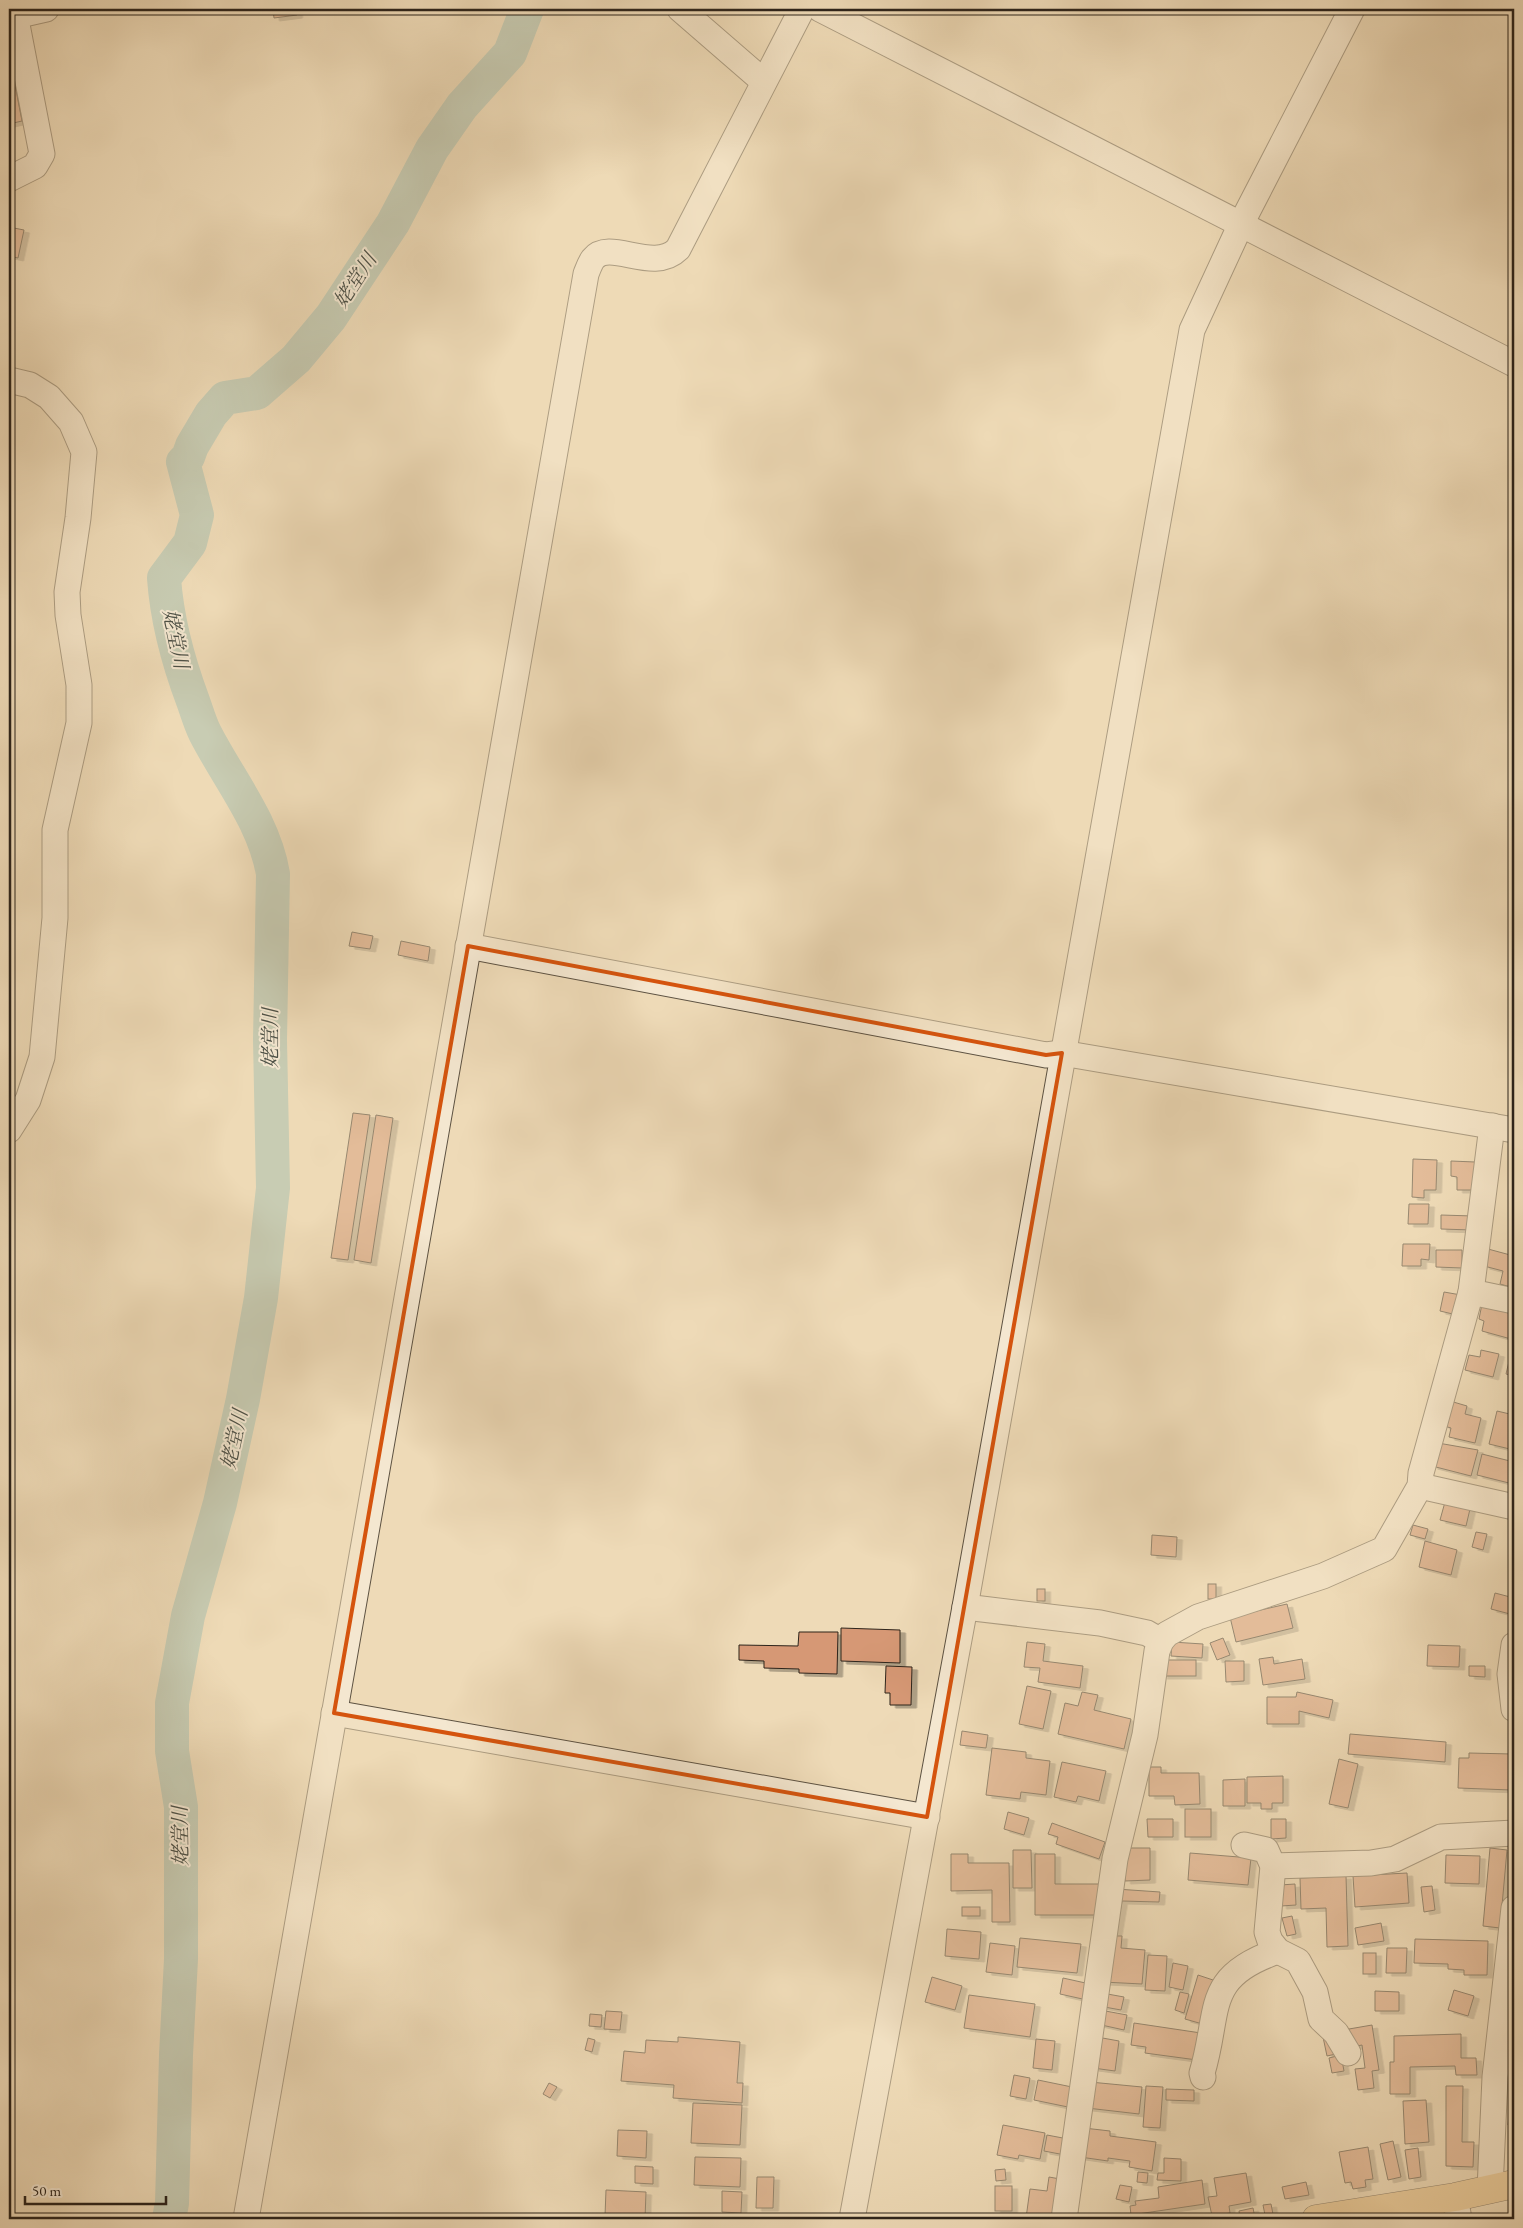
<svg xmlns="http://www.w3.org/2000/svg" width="1523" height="2228" font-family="'EB Garamond','Noto Serif JP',serif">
  <defs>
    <filter id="shadow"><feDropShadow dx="5.5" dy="3" stdDeviation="0" flood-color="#0004"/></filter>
  </defs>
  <rect width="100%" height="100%" fill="#eedab7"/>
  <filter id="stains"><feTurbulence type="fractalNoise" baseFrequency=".004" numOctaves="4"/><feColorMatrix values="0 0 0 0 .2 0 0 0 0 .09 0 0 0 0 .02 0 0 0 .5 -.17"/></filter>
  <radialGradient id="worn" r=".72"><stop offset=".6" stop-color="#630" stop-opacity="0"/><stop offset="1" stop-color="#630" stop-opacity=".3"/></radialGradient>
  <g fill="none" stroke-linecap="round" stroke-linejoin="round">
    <path stroke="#99baaf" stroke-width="34" d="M 169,2219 L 172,2203 L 176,2055 L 181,1959 L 181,1807 L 172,1751 L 172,1703 L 188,1616 L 220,1503 L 243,1399 L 261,1298 L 273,1188 L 270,1040 L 273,874 C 264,821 229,780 205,733 C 200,723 197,712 193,701 C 178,661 167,621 164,578 L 190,543 L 197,515 L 183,462 L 188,457 L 192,446 L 211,414 L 225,398 L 257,393 L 296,359 L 331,317 L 393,223 L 432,149 L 462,106 L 510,53 L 527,9"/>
  </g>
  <g fill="#d69875" stroke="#2d241b" filter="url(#shadow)">
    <path d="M 273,9 L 297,9 L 297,15 L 274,18 Z"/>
    <path d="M 14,80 L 22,121 L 9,124 L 9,81 Z"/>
    <path d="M 9,227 L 24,230 L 18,258 L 9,256 Z"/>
    <path d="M 352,932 L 373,936 L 370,949 L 349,946 Z"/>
    <path d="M 401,941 L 430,947 L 428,961 L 398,955 Z"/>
    <path d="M 353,1113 L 370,1115 L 348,1260 L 331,1258 Z"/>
    <path d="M 376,1115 L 393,1118 L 371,1263 L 354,1260 Z"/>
    <path d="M 1413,1159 L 1437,1160 L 1436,1190 L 1424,1190 L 1424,1198 L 1412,1197 Z"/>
    <path d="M 1451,1161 L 1475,1162 L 1475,1190 L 1457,1190 L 1457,1177 L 1451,1176 Z"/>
    <path d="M 1409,1204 L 1429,1204 L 1428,1224 L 1408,1224 Z"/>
    <path d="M 1441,1215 L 1473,1216 L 1472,1230 L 1441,1229 Z"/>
    <path d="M 1403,1244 L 1430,1244 L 1429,1260 L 1421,1259 L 1421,1266 L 1402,1266 Z"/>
    <path d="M 1488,1249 L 1514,1256 L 1514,1288 L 1500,1284 L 1503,1271 L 1484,1266 Z"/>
    <path d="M 1436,1250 L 1462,1250 L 1462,1268 L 1436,1267 Z"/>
    <path d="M 1444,1292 L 1461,1295 L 1457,1315 L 1440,1311 Z"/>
    <path d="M 1482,1304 L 1514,1312 L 1511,1339 L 1482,1331 L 1484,1321 L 1479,1319 Z"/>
    <path d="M 1481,1350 L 1499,1354 L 1493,1377 L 1465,1370 L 1469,1355 L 1480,1357 Z"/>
    <path d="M 1510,1357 L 1514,1358 L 1514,1376 L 1506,1374 Z"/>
    <path d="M 1450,1401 L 1467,1406 L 1465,1414 L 1481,1418 L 1475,1443 L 1449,1437 L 1451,1428 L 1444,1426 Z"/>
    <path d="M 1497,1411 L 1514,1415 L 1514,1450 L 1489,1444 Z"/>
    <path d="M 1438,1443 L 1478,1450 L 1471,1476 L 1432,1466 Z"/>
    <path d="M 1482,1454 L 1514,1462 L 1509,1483 L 1477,1475 Z"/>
    <path d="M 1445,1502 L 1470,1509 L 1466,1526 L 1440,1520 Z"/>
    <path d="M 1413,1525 L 1428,1529 L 1425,1539 L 1410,1535 Z"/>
    <path d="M 1476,1532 L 1487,1534 L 1483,1550 L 1472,1547 Z"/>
    <path d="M 1152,1535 L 1177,1537 L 1176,1557 L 1151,1555 Z"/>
    <path d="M 1425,1541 L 1457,1550 L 1451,1575 L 1419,1567 Z"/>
    <rect x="1208" y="1584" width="8" height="15"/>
    <rect x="1037" y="1589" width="8" height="12"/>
    <path d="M 1495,1593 L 1514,1598 L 1510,1614 L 1491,1609 Z"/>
    <path d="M 1287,1604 L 1293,1628 L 1236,1642 L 1230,1617 Z"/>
    <path d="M 841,1628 L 900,1630 L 900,1663 L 841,1661 Z"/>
    <path d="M 799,1632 L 838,1632 L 837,1674 L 799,1673 L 799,1669 L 764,1668 L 764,1661 L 739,1660 L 739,1645 L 798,1646 Z"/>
    <path d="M 1223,1638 L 1230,1655 L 1217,1660 L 1210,1643 Z"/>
    <path d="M 1027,1642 L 1045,1644 L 1043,1661 L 1083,1666 L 1080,1688 L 1038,1682 L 1040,1668 L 1024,1667 Z"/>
    <path d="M 1172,1642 L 1203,1644 L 1202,1658 L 1171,1656 Z"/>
    <path d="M 1428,1645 L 1460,1646 L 1459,1667 L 1427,1666 Z"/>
    <path d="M 1273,1657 L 1274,1664 L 1302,1659 L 1305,1679 L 1263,1685 L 1259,1659 Z"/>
    <rect x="1162" y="1660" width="34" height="16"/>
    <path d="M 1225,1661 L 1244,1661 L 1244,1681 L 1226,1682 Z"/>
    <path d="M 886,1666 L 912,1667 L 911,1705 L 890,1705 L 890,1693 L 885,1693 Z"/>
    <path d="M 1469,1666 L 1485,1666 L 1485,1677 L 1469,1676 Z"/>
    <path d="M 1027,1686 L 1051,1691 L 1043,1729 L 1019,1724 Z"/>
    <path d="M 1082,1692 L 1098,1695 L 1094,1710 L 1131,1719 L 1124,1749 L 1058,1734 L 1065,1703 L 1078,1706 Z"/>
    <path d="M 1297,1692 L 1333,1700 L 1329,1718 L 1299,1711 L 1299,1724 L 1267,1724 L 1267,1697 L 1296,1697 Z"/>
    <path d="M 962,1731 L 988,1735 L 986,1748 L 960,1745 Z"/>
    <path d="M 1350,1734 L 1446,1742 L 1445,1762 L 1348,1754 Z"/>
    <path d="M 992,1748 L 1026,1752 L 1026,1758 L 1050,1761 L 1046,1795 L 1021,1792 L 1020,1799 L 986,1795 Z"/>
    <path d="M 1469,1753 L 1512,1754 L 1511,1790 L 1458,1788 L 1459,1758 L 1469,1758 Z"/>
    <path d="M 1339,1759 L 1358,1764 L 1348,1808 L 1329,1804 Z"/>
    <path d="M 1062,1762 L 1106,1771 L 1099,1801 L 1078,1796 L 1076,1802 L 1054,1797 Z"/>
    <path d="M 1149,1767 L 1161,1767 L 1161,1773 L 1199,1773 L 1200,1804 L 1175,1805 L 1174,1796 L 1149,1796 Z"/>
    <path d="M 1283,1776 L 1283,1803 L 1272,1803 L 1272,1809 L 1261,1809 L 1261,1803 L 1247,1803 L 1247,1777 Z"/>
    <path d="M 1245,1779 L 1245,1806 L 1223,1806 L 1223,1780 Z"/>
    <rect x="1185" y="1809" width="26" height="28"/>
    <path d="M 1008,1812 L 1029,1818 L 1024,1835 L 1004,1829 Z"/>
    <path d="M 1147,1819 L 1173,1819 L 1173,1837 L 1148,1837 Z"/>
    <path d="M 1271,1819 L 1286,1819 L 1286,1838 L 1271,1839 Z"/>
    <path d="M 1052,1823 L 1105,1842 L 1099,1859 L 1056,1844 L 1058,1837 L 1048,1834 Z"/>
    <path d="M 1125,1848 L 1150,1848 L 1150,1880 L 1125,1881 Z"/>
    <path d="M 1490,1848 L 1507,1850 L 1500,1928 L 1483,1926 Z"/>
    <path d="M 1013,1850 L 1031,1850 L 1032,1888 L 1013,1888 Z"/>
    <path d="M 1190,1853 L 1251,1858 L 1248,1885 L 1188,1880 Z"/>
    <path d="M 951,1854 L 968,1854 L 968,1863 L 1009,1863 L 1010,1922 L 992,1922 L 992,1890 L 951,1891 Z"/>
    <path d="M 1035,1854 L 1055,1854 L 1055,1884 L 1101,1884 L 1101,1915 L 1035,1915 Z"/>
    <path d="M 1446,1855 L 1480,1856 L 1479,1884 L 1445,1883 Z"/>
    <path d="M 1407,1873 L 1409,1903 L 1355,1907 L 1353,1876 Z"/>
    <path d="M 1346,1876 L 1348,1946 L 1327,1947 L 1326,1908 L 1301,1909 L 1300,1878 Z"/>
    <path d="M 1295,1884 L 1296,1905 L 1281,1906 L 1280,1885 Z"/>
    <path d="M 1432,1886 L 1435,1910 L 1424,1912 L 1421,1887 Z"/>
    <path d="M 1116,1889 L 1160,1892 L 1159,1902 L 1122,1901 L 1116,1936 L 1122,1936 L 1121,1948 L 1145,1950 L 1142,1984 L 1103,1982 Z"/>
    <rect x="962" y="1907" width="18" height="9"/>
    <path d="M 1292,1916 L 1296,1934 L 1287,1936 L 1282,1918 Z"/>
    <path d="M 1381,1923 L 1384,1941 L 1358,1945 L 1355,1928 Z"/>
    <path d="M 947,1929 L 981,1932 L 979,1959 L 945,1956 Z"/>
    <path d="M 1020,1938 L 1081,1944 L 1077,1973 L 1017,1967 Z"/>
    <path d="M 1415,1939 L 1488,1941 L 1487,1975 L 1464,1975 L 1464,1970 L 1448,1969 L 1448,1964 L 1414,1963 Z"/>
    <path d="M 990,1943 L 1015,1946 L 1012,1975 L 986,1972 Z"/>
    <path d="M 1387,1948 L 1407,1948 L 1406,1973 L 1386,1973 Z"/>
    <rect x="1363" y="1953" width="13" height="21"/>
    <path d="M 1148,1955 L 1167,1956 L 1165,1991 L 1145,1990 Z"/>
    <path d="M 1173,1963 L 1188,1966 L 1183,1990 L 1169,1987 Z"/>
    <path d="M 1198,1975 L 1219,1982 L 1206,2025 L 1185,2019 Z"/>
    <path d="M 932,1977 L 962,1986 L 955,2010 L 925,2002 Z"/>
    <path d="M 1063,1978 L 1090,1984 L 1087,2000 L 1060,1994 Z"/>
    <path d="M 1454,1990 L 1474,1996 L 1468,2016 L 1448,2010 Z"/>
    <path d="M 1375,1991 L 1399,1992 L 1399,2011 L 1375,2011 Z"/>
    <path d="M 1180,1992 L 1189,1994 L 1184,2013 L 1175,2010 Z"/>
    <path d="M 1102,1993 L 1124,1997 L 1121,2010 L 1099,2006 Z"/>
    <path d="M 969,1995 L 1035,2004 L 1030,2037 L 964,2028 Z"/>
    <path d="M 1100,2010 L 1127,2015 L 1124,2030 L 1097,2024 Z"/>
    <path d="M 606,2011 L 622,2012 L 620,2030 L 604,2029 Z"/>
    <path d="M 590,2014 L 602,2015 L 601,2027 L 589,2026 Z"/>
    <path d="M 1134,2023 L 1201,2033 L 1197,2060 L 1145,2053 L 1146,2047 L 1131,2045 Z"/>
    <path d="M 1372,2025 L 1379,2070 L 1372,2071 L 1374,2088 L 1358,2090 L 1355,2069 L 1365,2068 L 1362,2045 L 1352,2047 L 1349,2029 Z"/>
    <path d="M 1461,2034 L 1461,2058 L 1476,2058 L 1477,2075 L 1456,2075 L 1455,2066 L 1410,2067 L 1410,2094 L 1390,2094 L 1390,2062 L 1394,2062 L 1394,2036 Z"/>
    <path d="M 678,2037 L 740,2042 L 737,2083 L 743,2083 L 742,2103 L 673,2098 L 674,2085 L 621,2081 L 624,2051 L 645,2053 L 646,2040 L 678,2042 Z"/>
    <path d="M 1097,2037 L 1119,2041 L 1115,2071 L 1093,2068 Z"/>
    <path d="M 1323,2037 L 1336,2054 L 1327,2056 Z"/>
    <path d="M 588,2038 L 595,2040 L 592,2052 L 585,2050 Z"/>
    <path d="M 1036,2039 L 1055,2041 L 1052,2070 L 1033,2068 Z"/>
    <path d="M 1341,2055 L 1344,2071 L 1332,2073 L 1329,2058 Z"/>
    <path d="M 1014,2075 L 1030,2078 L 1026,2099 L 1010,2096 Z"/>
    <path d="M 1038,2080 L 1072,2087 L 1068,2107 L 1034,2100 Z"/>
    <path d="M 1090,2082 L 1142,2087 L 1139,2114 L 1087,2108 Z"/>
    <path d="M 549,2083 L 557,2087 L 550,2098 L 543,2094 Z"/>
    <path d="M 1512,2083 L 1514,2083 L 1514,2125 L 1508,2125 Z"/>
    <path d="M 1146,2086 L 1163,2087 L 1160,2128 L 1143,2127 Z"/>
    <path d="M 1446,2086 L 1463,2086 L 1462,2142 L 1474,2142 L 1473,2167 L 1446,2166 Z"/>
    <path d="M 1166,2089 L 1194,2090 L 1194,2101 L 1166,2100 Z"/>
    <path d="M 1426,2100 L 1429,2142 L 1405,2144 L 1403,2101 Z"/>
    <path d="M 693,2103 L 742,2105 L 740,2145 L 691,2143 Z"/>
    <path d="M 1003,2125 L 1045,2133 L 1040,2159 L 1019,2155 L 1018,2159 L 997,2155 Z"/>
    <path d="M 1084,2128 L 1110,2131 L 1110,2136 L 1156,2142 L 1152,2171 L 1129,2167 L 1130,2161 L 1108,2158 L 1108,2161 L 1080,2157 Z"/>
    <path d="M 618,2130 L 647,2131 L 646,2158 L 617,2156 Z"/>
    <path d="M 1047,2135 L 1068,2139 L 1065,2155 L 1044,2151 Z"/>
    <path d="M 1393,2141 L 1401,2177 L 1388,2180 L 1380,2144 Z"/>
    <path d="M 1368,2147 L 1373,2179 L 1365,2180 L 1366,2187 L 1353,2189 L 1351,2182 L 1345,2183 L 1339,2152 Z"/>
    <path d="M 1418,2148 L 1421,2177 L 1409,2179 L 1405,2150 Z"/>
    <path d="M 695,2157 L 741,2158 L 740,2187 L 694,2185 Z"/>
    <path d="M 1164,2158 L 1181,2159 L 1181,2181 L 1157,2180 L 1158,2173 L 1164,2173 Z"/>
    <path d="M 635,2166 L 653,2167 L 653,2184 L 635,2183 Z"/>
    <path d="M 1005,2169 L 1006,2180 L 996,2181 L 995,2170 Z"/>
    <path d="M 1138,2172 L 1148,2173 L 1147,2183 L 1137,2182 Z"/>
    <path d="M 1246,2173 L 1251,2202 L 1229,2206 L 1230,2213 L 1212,2216 L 1208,2197 L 1217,2196 L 1214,2178 Z"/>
    <path d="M 757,2177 L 774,2177 L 773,2208 L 756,2208 Z"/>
    <path d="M 1049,2177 L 1060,2179 L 1054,2219 L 1026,2218 L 1030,2189 L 1047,2191 Z"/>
    <path d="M 1202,2180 L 1205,2204 L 1131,2215 L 1130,2206 L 1136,2205 L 1135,2201 L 1159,2198 L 1158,2187 Z"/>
    <path d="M 1306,2182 L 1309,2195 L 1285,2199 L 1282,2187 Z"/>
    <path d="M 1120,2185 L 1132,2187 L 1129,2202 L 1116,2199 Z"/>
    <rect x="995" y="2186" width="17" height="25"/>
    <path d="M 606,2190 L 646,2192 L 645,2219 L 605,2216 Z"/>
    <path d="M 722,2191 L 742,2192 L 741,2213 L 722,2212 Z"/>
    <path d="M 1271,2204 L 1273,2214 L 1265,2215 L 1263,2205 Z"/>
    <path d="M 1253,2208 L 1255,2218 L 1240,2219 L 1239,2211 Z"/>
    <rect x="1471" y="2217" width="34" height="2"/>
  </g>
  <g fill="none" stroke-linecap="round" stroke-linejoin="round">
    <g stroke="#5d5242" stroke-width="27">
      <g id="minor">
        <path d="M 680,9 L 763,81"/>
        <path d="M 820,9 L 1514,364"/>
        <path d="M 15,16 L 46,9"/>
        <path d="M 9,179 L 35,166 L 42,154 L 14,9"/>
        <path d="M 9,380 L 30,385 L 49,397 L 71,422 L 84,452 L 78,518 L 67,592 L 68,615 L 79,685 L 79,723 L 55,830 L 55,918 L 42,1057 L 28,1100 L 9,1130"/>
        <path d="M 468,946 L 1046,1055 L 1062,1053 L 1514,1130"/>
        <path d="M 1471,1292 L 1514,1301"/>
        <path d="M 1420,1486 L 1514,1507"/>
        <path d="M 965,1607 L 1100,1623 L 1147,1633 L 1161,1641"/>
        <path d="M 1514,1645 L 1510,1674 L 1514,1709"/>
        <path d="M 334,1713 L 927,1817"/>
        <path d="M 1244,1845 L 1266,1850 L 1273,1866 L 1267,1932 L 1270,1941 L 1278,1951 L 1298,1961 L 1315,1992 L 1321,2019 L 1336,2033 L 1348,2053"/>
        <path d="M 1273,1866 L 1371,1863 L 1395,1859 L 1441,1837 L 1514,1833"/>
        <path d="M 1203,2077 L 1202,2073 C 1221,2010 1202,1977 1278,1951"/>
        <path d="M 1490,2190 L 1495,2077 L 1514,1908"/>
        <path d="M 1455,2197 L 1459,2219"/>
        <path d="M 246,2219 L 586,274 C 588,269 590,263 593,259 C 610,238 653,274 678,249 L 802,9"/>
        <path d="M 852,2219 L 965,1607 L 1192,330 L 1241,224 L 1352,9"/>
        <path d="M 1064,2219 L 1115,1859 L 1145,1735 L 1157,1651 L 1161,1641 L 1167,1634 L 1198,1617 L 1323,1576 L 1384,1549 L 1420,1486 L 1421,1473 L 1471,1292 L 1492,1126"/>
      </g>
    </g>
    <g stroke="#2d241b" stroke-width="29">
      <path id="highway" d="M 1316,2219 L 1455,2197 L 1514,2184"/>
    </g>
    <use href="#minor" stroke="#f4e7d0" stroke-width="25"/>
    <use href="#highway" stroke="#e7bd7c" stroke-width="28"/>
  </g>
  <path d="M0 0H1523V2228H0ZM 468,946 L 1046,1055 L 1062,1053 L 927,1817 L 334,1713 Z" fill="#eedab7" fill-opacity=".55" fill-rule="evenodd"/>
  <path fill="none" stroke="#d5540e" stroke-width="4" stroke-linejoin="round" d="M 468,946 L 1046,1055 L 1062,1053 L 927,1817 L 334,1713 Z"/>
  <g text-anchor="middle" stroke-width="4" stroke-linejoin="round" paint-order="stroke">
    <g font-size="20" font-style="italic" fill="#4d5147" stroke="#f4e7d0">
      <text transform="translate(355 280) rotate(-57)" y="7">姥堂川</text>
      <text transform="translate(176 639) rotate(78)" y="7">姥堂川</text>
      <text transform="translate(270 1038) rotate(-90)" y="7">姥堂川</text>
      <text transform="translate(234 1439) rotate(-78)" y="7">姥堂川</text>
      <text transform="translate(180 1836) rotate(-91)" y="7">姥堂川</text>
    </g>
  </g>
  <rect width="1523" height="2228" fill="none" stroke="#eedab7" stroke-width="30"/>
  <rect x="10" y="10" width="1503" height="2208" fill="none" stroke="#2d241b" stroke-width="2.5"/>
  <rect x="15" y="15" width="1493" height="2198" fill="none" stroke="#2d241b"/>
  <path d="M25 2196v8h141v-8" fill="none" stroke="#2d241b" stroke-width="2.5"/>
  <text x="32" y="2196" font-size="15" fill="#2d241b" stroke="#f4e7d0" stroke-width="4" paint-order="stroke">50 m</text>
  <rect width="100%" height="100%" filter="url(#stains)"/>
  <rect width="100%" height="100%" fill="url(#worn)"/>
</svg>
